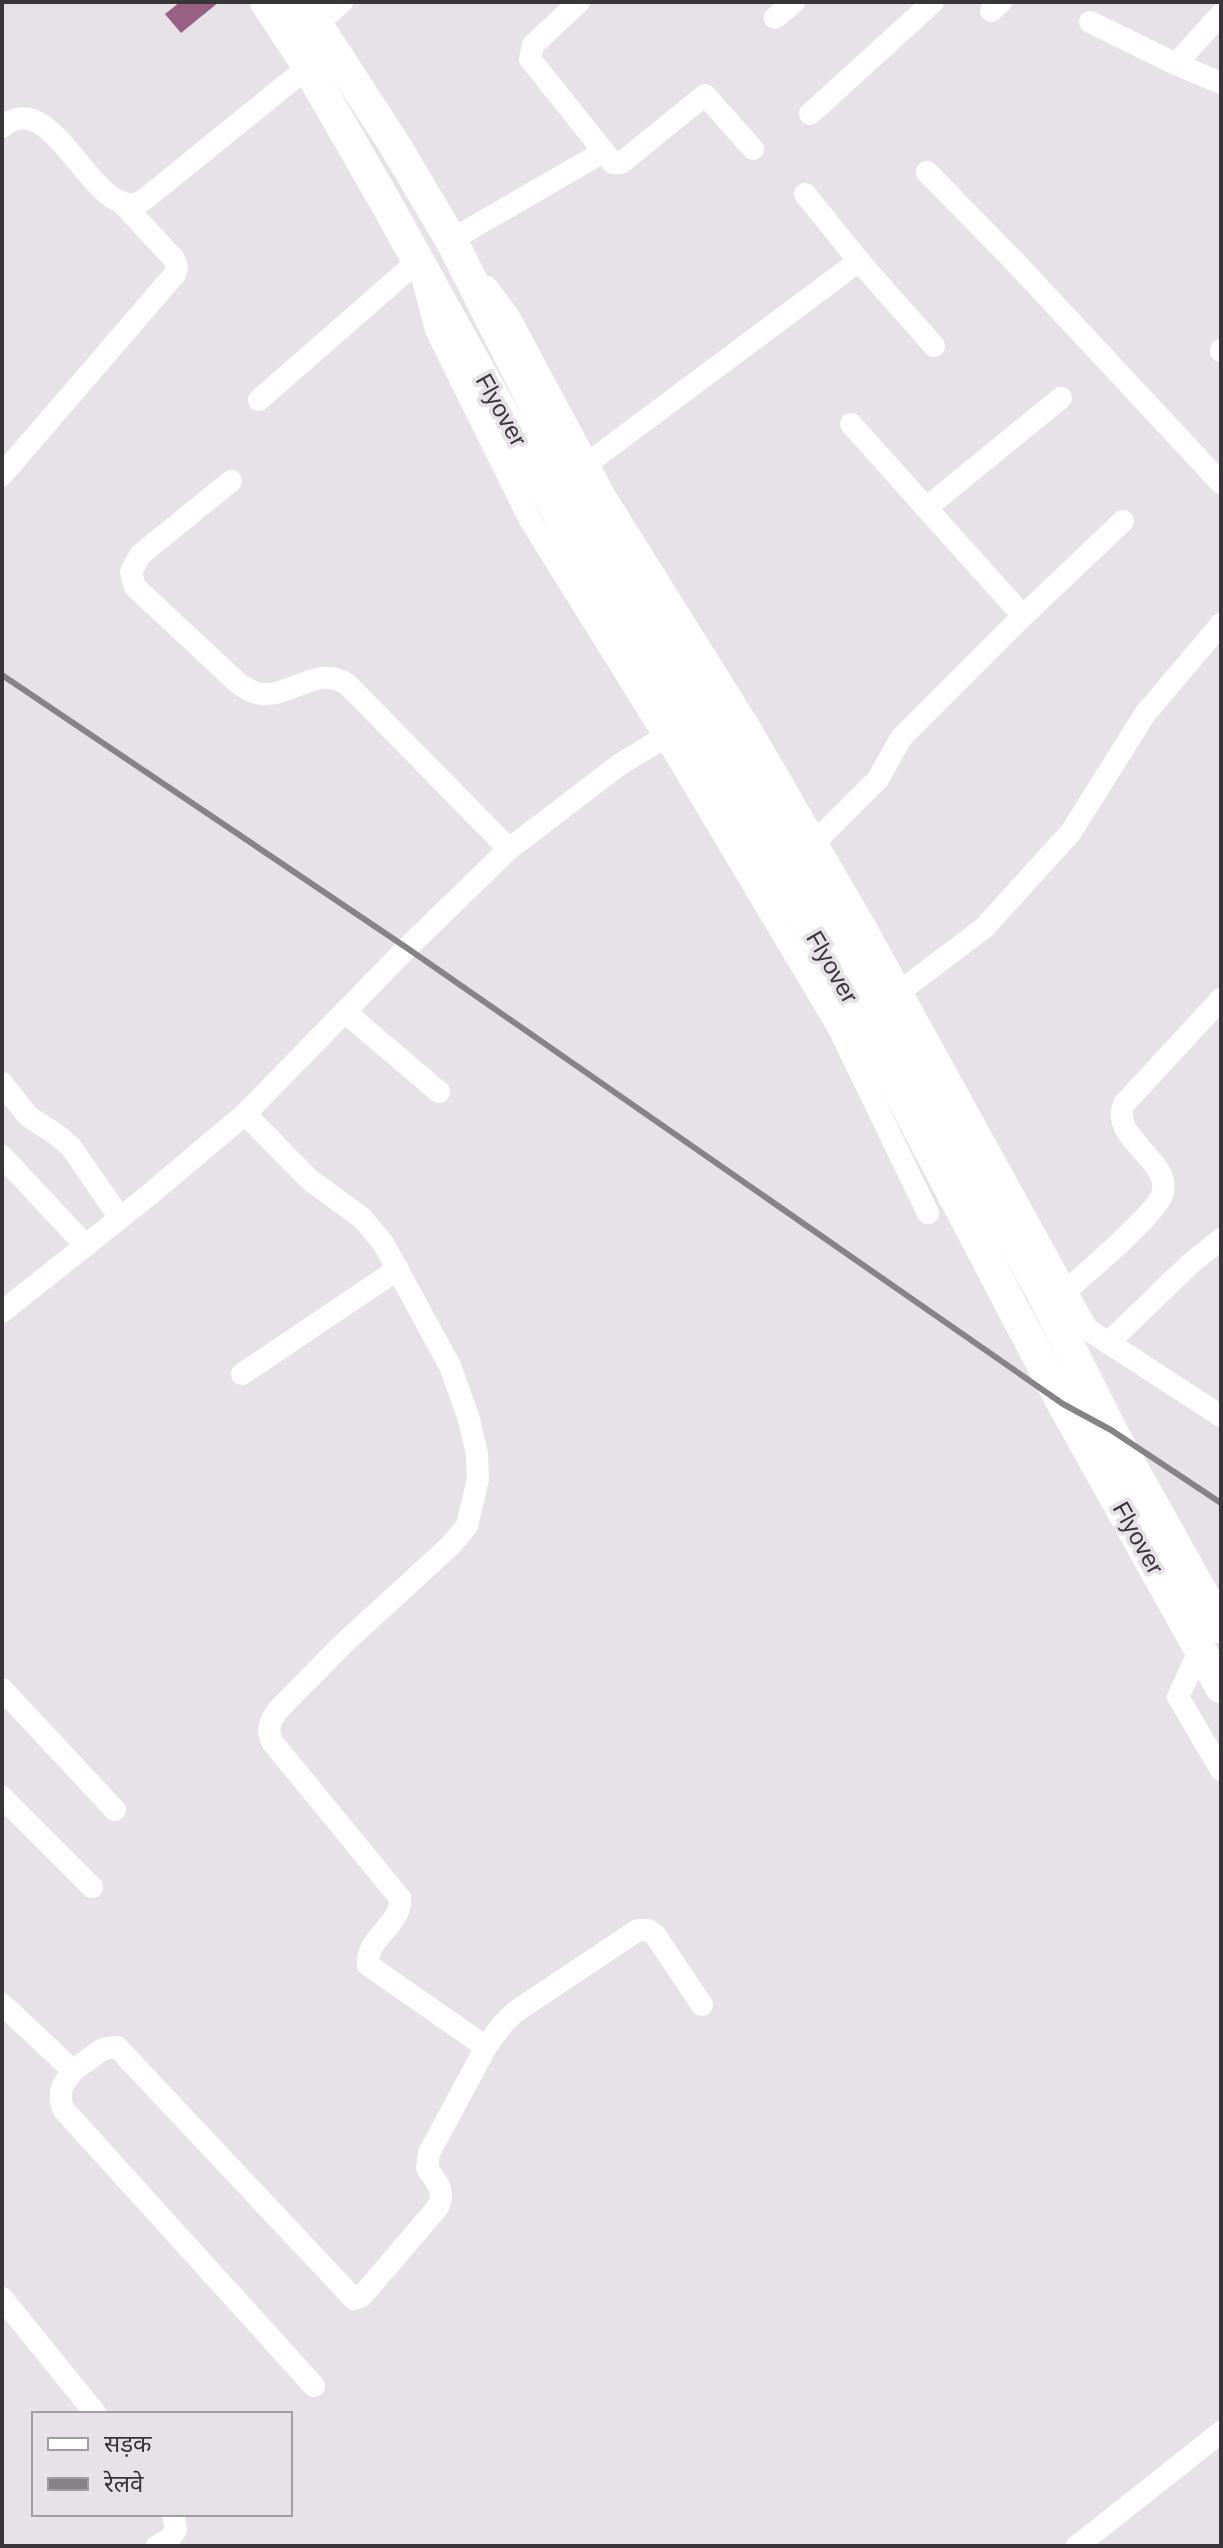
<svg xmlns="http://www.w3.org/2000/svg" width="1223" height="2548" font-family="Arial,'Noto Sans Devanagari',sans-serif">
  <rect width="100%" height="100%" fill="#e7e2e8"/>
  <path fill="#986183" d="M 180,2 L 219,2 L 181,33 L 165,14 Z"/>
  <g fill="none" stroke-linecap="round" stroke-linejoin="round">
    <g stroke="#fff" stroke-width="22">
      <path d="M 579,2 L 533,45 L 530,59 L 613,163 L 621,163 L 705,95 L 753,149"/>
      <path d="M 991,11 L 1001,2"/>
      <path d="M 775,18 L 794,2"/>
      <path d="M 1090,22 L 1176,64 L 1221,14"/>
      <path d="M 317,24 L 342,2"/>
      <path d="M 1176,64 L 1221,83"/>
      <path d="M 810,114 L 933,2"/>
      <path d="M 2,127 C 52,85 89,210 134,204 C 142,203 148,196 155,191 L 308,67"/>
      <path d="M 927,172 L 1016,263 L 1221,483"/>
      <path d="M 805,194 L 859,261 L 934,346"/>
      <path d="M 459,250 L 451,240 L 603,152"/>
      <path d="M 487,287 L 508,315 L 605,496 L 749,726 L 865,926 L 1087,1329 L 1221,1416"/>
      <path d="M 1221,351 L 1221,350"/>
      <path d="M 259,400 L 418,261 L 436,330 L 530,520 L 665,737 L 838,1027 L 928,1213"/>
      <path d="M 851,424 L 1023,616"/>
      <path d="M 588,463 L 859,261"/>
      <path d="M 2,475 L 175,274 L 177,267 L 174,259 L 122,203"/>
      <path d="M 231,481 L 140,555 L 131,572 L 135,587 L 239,684 C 246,688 254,694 262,694 C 293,696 317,665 347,684 L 509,849"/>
      <path d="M 926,508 L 1061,398"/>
      <path d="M 816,841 L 878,779 L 901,738 L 1023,616 L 1123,521"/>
      <path d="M 891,998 L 984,928 L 1071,832 L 1145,714 L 1221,624"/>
      <path d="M 345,1012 L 439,1092"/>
      <path d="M 2,1083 L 28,1116 L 57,1135 L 71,1147 L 120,1218"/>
      <path d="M 245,1114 L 310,1180 L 362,1218 L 383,1243 L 450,1366 L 468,1416 L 477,1454 L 478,1479 L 467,1526 L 451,1545 L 343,1644 L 279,1709 C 270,1720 266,1730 273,1743 L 400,1898 C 403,1924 365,1938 368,1965 L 486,2047"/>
      <path d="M 2,1156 L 86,1246"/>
      <path d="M 1066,1291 C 1087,1272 1153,1217 1162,1195 C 1174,1161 1109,1139 1124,1104 L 1221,999"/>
      <path d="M 2,1312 L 149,1195 L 245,1114 L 407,948 L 509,849 L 619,765 L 665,737"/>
      <path d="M 1108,1343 L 1190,1264 L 1221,1239"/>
      <path d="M 242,1374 L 398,1269"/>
      <path d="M 1204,1641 L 1178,1697 L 1221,1770"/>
      <path d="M 2,1689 L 115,1810"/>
      <path d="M 2,1797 L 92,1887"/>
      <path d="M 2,2004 L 67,2065 L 75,2069 L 103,2049 L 117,2047 L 354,2299 L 362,2296 L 438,2207 C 446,2190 436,2182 427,2168 L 429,2153 L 486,2047 L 502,2025 L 515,2012 L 638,1930 L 648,1930 L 655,1935 L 702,2005"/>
      <path d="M 75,2069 C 63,2083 56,2092 64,2110 L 314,2386"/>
      <path d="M 2,2298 L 96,2414"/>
      <path d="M 157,2546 L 169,2539 L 176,2530 L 173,2514"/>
      <path d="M 1077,2546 L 1221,2432"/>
    </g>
    <g stroke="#fff" stroke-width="32">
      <path d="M 266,2 L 302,57 L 382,196 L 584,560 L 832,963 L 1063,1404 L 1221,1687"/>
      <path d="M 302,2 L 396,147 L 451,240 L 608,549 L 699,687 L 903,1030 L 976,1174 L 1042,1292 L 1111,1430 L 1221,1627"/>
    </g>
    <path stroke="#868387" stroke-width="6" d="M 2,675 L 407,948 L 1063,1404 L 1111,1430 L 1221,1503"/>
  </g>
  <g text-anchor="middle" stroke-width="8" stroke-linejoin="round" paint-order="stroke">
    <g font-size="24" fill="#373538" stroke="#e7e2e8">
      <text transform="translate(501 410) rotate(61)" y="8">Flyover</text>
      <text transform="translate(832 967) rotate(60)" y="8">Flyover</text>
      <text transform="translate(1138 1538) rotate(61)" y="8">Flyover</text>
    </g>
  </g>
  <rect width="1223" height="2548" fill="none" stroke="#373538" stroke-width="8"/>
  <rect x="32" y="2412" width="260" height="104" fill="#e7e2e8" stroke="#a19da2" stroke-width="2"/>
  <rect x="48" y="2438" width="40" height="12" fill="#ffffff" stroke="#a19da2" stroke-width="2"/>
  <text x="104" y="2452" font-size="24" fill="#373538">सड़क</text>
  <rect x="48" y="2478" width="40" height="12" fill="#868387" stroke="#a19da2" stroke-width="2"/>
  <text x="104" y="2492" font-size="24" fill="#373538">रेलवे</text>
</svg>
